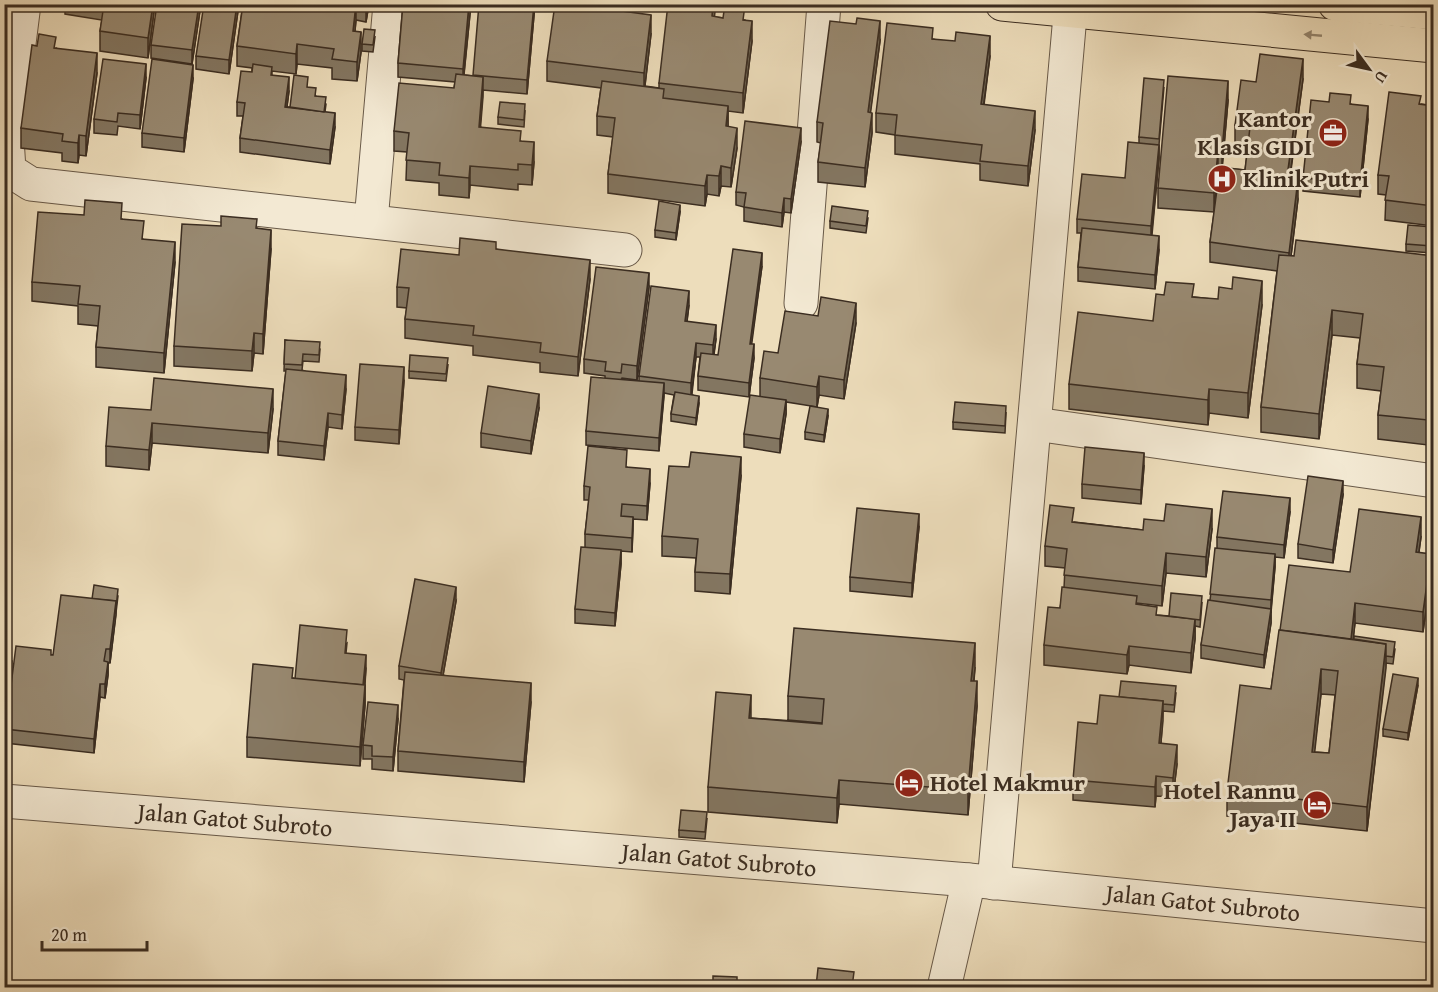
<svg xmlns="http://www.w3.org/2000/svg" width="1438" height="992" font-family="'Gentium Book Plus',serif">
  <rect width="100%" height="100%" fill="#edddbb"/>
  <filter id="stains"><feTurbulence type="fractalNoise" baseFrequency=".00333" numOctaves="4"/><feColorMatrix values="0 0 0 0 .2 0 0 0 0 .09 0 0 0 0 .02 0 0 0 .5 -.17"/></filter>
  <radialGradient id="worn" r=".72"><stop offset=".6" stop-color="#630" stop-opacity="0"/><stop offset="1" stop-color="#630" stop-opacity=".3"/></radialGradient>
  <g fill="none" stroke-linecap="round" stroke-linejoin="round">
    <g stroke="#685948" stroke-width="35">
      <g id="minor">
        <path d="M 24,4 L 7,138 L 9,170 L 31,184 L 625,250"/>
        <path d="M 371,221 L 390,4"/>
        <path d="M 801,303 L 824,4"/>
        <path d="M 1035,424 L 1434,481"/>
        <path d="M 4,801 L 969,880 L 1434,926"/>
        <path d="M 994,883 L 1071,4"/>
        <path d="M 944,988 L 969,880"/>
      </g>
    </g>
    <g stroke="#3b2d21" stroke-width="35">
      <g id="major">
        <path d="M 1002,4 L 1434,46"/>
        <path d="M 1335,4 L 1434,13"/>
      </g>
    </g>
    <use href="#minor" stroke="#f3e9d3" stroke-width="33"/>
    <use href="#major" stroke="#edddbb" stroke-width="33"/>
  </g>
  <g fill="#837661" stroke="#3b2d21" stroke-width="1.5" fill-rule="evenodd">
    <path d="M 65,4 L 155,4 L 148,58 L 100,51 L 100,31 L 102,20 L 65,14 Z"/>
    <path d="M 201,4 L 192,64 L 151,58 L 151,45 Z"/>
    <path d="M 239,4 L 229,74 L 196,69 L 196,56 Z"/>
    <path d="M 243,4 L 369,4 L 366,22 L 356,20 L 355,31 L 361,52 L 357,81 L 332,79 L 332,68 L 297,64 L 296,74 L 272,71 L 272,75 L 289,91 L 287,107 L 290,107 L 307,87 L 316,96 L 326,104 L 325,112 L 335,127 L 330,164 L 240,152 L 240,138 L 243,116 L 237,116 L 237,102 L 252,72 L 252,68 L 237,66 L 237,46 Z"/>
    <path d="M 403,4 L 471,4 L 464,75 L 473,76 L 535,4 L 527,94 L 483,90 L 480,127 L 521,141 L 534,162 L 532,185 L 518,184 L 518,190 L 470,185 L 469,198 L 439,195 L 439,183 L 406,180 L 407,152 L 394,151 L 394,131 L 454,88 L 455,82 L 398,77 L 398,63 Z"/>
    <path d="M 714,17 L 745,20 L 752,41 L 743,113 L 728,111 L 728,127 L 737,148 L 731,187 L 721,186 L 719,196 L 707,194 L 705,206 L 608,193 L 608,174 L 613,137 L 597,135 L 597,116 L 601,88 L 547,81 L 547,61 L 651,34 L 645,86 L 659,88 L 659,83 Z"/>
    <path d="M 375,37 L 373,52 L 362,51 L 362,44 Z"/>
    <path d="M 933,39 L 990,56 L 984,105 L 1035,130 L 1028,186 L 980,180 L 980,164 L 895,154 L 895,135 L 876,132 L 876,113 Z"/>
    <path d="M 880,41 L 870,113 L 872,133 L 865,187 L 818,182 L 818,162 L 821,143 L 817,142 L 817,122 Z"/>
    <path d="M 56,48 L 97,73 L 86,156 L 79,155 L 78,163 L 62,161 L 62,153 L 21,148 L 21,128 Z"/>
    <path d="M 146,78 L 140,129 L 118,126 L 117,135 L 94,133 L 94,119 Z"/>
    <path d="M 193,79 L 184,152 L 142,147 L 142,133 Z"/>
    <path d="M 1303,79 L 1290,178 L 1298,199 L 1291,256 L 1434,256 L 1434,397 L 1428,445 L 1378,439 L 1378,415 L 1381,391 L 1357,388 L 1357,364 L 1360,338 L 1332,335 L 1319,439 L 1261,432 L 1261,407 L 1277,271 L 1210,262 L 1210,242 L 1220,170 L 1218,170 L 1214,212 L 1158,208 L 1158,188 L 1228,101 L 1222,168 L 1245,170 L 1248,147 L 1235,145 L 1235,125 L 1256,82 Z"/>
    <path d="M 1164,87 L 1159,145 L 1159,159 L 1152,235 L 1159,250 L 1155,289 L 1078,281 L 1078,267 L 1081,233 L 1077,233 L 1077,219 L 1125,178 L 1139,143 L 1139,137 Z"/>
    <path d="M 1351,104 L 1368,119 L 1360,197 L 1303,191 L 1303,178 Z"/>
    <path d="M 1421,104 L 1434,106 L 1433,226 L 1385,220 L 1386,195 L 1378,194 L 1378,175 Z"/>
    <path d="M 525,111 L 524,127 L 498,124 L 498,117 Z"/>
    <path d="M 801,142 L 791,213 L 784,212 L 782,227 L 744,221 L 744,207 L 736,205 L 736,192 Z"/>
    <path d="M 680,212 L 676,240 L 655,237 L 655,230 Z"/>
    <path d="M 868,218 L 866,233 L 830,228 L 830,221 Z"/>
    <path d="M 122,219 L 144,240 L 175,262 L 164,373 L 96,367 L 96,347 L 98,326 L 78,324 L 78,306 L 32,301 L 32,282 Z"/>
    <path d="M 257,228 L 271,249 L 263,354 L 254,353 L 252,371 L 174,366 L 174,346 Z"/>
    <path d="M 1433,234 L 1432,253 L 1406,251 L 1406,244 Z"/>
    <path d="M 496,249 L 590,279 L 578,376 L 540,372 L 540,363 L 473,355 L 473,346 L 405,338 L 405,319 L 407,308 L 397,307 L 397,287 L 459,255 Z"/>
    <path d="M 762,266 L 751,344 L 754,358 L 749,397 L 698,390 L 698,376 L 700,357 L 696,357 L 692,394 L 699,403 L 696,425 L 671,421 L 671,414 L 674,395 L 664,393 L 659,451 L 586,445 L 586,431 L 605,378 L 605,376 L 584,373 L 584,359 L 649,287 L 637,380 L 622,378 L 621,380 L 639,381 L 639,376 L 689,305 L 687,322 L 716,339 L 714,355 L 718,355 Z"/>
    <path d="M 1164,295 L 1194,297 L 1262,305 L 1248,418 L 1209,413 L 1208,425 L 1069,409 L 1069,384 L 1153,321 Z"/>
    <path d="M 818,316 L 856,323 L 844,399 L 819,395 L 817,407 L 786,402 L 786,414 L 780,453 L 744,447 L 744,434 L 760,396 L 760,378 L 778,353 Z"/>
    <path d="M 285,340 L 320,349 L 319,362 L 303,361 L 302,370 L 346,389 L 342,429 L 328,427 L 324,460 L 278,455 L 278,441 L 286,371 L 284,371 Z"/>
    <path d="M 448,365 L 446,381 L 409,378 L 409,371 Z"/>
    <path d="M 404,381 L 399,444 L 355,440 L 355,427 Z"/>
    <path d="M 539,408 L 531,454 L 481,447 L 481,433 Z"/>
    <path d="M 273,409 L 268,453 L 152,443 L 149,470 L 106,466 L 106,446 L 151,410 Z"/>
    <path d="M 1006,413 L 1005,433 L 953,429 L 953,422 Z"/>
    <path d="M 828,416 L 824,442 L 805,439 L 805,432 Z"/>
    <path d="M 1144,466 L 1141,504 L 1082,498 L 1082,484 Z"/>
    <path d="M 627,467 L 650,483 L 647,520 L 633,519 L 632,552 L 621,551 L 621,564 L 615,626 L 575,623 L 575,609 L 585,547 L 585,534 L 589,500 L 584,500 L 584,486 Z"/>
    <path d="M 741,476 L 730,594 L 695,591 L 695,572 L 696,558 L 662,556 L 662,536 Z"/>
    <path d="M 1343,495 L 1333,563 L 1298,558 L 1298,544 Z"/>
    <path d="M 1290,512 L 1284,558 L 1275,557 L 1275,567 L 1271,609 L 1271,623 L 1264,668 L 1201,658 L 1201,645 L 1210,600 L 1217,548 L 1217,537 Z"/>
    <path d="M 1074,522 L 1143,530 L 1212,529 L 1206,577 L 1166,573 L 1162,606 L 1137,603 L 1137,604 L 1157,615 L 1169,616 L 1202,603 L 1200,627 L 1195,626 L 1195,639 L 1191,673 L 1129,665 L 1127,674 L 1044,665 L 1044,645 L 1060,608 L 1064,588 L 1065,568 L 1045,566 L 1045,546 Z"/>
    <path d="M 919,527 L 912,597 L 850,591 L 850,577 Z"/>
    <path d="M 1421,537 L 1419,552 L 1431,573 L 1423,632 L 1355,623 L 1353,639 L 1395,649 L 1393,664 L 1386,663 L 1367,831 L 1227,816 L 1227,791 L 1271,689 L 1280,630 L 1350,572 ZM 1321,694 L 1335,695 L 1329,753 L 1314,752 Z"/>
    <path d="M 118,596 L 110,663 L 108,663 L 108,675 L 105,698 L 100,697 L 94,753 L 5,743 L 4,661 L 12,677 L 51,655 L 53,655 L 92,599 Z"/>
    <path d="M 456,601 L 443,675 L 531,702 L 524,782 L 398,771 L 398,751 L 404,680 L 399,679 L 399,666 Z"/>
    <path d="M 347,643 L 346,653 L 366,668 L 365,685 L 365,705 L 360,766 L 247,757 L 247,737 L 293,678 L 295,679 Z"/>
    <path d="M 975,668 L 974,681 L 977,706 L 968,815 L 839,804 L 837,823 L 708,812 L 708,787 L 751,718 L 822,723 L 788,720 L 788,696 Z"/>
    <path d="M 1418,685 L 1408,740 L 1383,736 L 1383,729 Z"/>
    <path d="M 1176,693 L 1174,712 L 1163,711 L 1161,743 L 1177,764 L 1173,797 L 1156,796 L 1155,807 L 1073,800 L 1073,780 L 1097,724 L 1119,697 Z"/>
    <path d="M 398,719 L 393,771 L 372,769 L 372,759 L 363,759 L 363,745 Z"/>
    <path d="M 707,819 L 705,839 L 679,837 L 679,830 Z"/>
  </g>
  <g fill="#6a604f" stroke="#3b2d21" stroke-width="1.5">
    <path d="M 8,4 L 11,4 L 4,50 L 4,30 Z"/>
    <path d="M 153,4 L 155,4 L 148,58 L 148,38 Z"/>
    <path d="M 199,4 L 201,4 L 192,64 L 192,50 Z"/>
    <path d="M 237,4 L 239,4 L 229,74 L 229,60 Z"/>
    <path d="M 356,4 L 356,20 L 353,51 L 353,31 Z"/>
    <path d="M 366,4 L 369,4 L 366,22 Z"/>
    <path d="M 469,4 L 471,4 L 463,83 L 463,69 Z"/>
    <path d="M 534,4 L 535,4 L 527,94 L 527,80 Z"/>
    <path d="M 713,4 L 716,4 L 712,36 L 712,16 Z"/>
    <path d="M 651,15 L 651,34 L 644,93 L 644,73 Z"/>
    <path d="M 752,21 L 752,41 L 743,113 L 743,93 Z"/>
    <path d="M 880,21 L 880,41 L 868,132 L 868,112 Z"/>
    <path d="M 361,32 L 361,52 L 357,81 L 357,62 Z"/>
    <path d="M 990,36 L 990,56 L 981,124 L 981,104 Z"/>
    <path d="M 297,44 L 297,64 L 296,74 L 296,54 Z"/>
    <path d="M 97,53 L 97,73 L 86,156 L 86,136 Z"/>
    <path d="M 1303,59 L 1303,79 L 1287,197 L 1287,177 Z"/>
    <path d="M 146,64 L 146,78 L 140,129 L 140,115 Z"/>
    <path d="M 193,65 L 193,79 L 184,152 L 184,138 Z"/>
    <path d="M 289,77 L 289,91 L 285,120 L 285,107 Z"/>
    <path d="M 483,77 L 483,97 L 479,146 L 479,127 Z"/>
    <path d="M 1228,81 L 1228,101 L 1222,170 L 1222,151 Z"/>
    <path d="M 728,106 L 728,126 L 726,146 L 726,126 Z"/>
    <path d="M 1368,106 L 1368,119 L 1360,197 L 1360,183 Z"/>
    <path d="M 1035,111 L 1035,130 L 1028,186 L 1028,166 Z"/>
    <path d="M 335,113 L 335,127 L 330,164 L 330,150 Z"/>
    <path d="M 872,113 L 872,133 L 865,187 L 865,168 Z"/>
    <path d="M 737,128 L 737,148 L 731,187 L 731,168 Z"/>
    <path d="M 801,128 L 801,142 L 791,213 L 791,199 Z"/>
    <path d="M 79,135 L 79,155 L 78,163 L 78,143 Z"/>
    <path d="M 534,142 L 534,162 L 532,185 L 532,165 Z"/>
    <path d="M 1159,145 L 1159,159 L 1151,239 L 1151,226 Z"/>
    <path d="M 1218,151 L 1218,170 L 1214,212 L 1214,193 Z"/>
    <path d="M 470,166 L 470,185 L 469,198 L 469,178 Z"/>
    <path d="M 721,166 L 721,186 L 719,196 L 719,176 Z"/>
    <path d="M 707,175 L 707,194 L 705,206 L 705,186 Z"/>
    <path d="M 1298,179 L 1298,199 L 1289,272 L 1289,253 Z"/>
    <path d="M 784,198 L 784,212 L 782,227 L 782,213 Z"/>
    <path d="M 680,205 L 680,212 L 676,240 L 676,233 Z"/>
    <path d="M 271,230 L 271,249 L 263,354 L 263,334 Z"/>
    <path d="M 1159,236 L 1159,250 L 1155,289 L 1155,275 Z"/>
    <path d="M 175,242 L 175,262 L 164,373 L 164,353 Z"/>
    <path d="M 762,253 L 762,266 L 750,357 L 750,344 Z"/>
    <path d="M 590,260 L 590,279 L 578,376 L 578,357 Z"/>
    <path d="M 649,273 L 649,287 L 637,380 L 637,366 Z"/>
    <path d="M 1262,281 L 1262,305 L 1248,418 L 1248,393 Z"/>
    <path d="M 689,291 L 689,305 L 685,335 L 685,321 Z"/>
    <path d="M 856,303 L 856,323 L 844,399 L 844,380 Z"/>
    <path d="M 1332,310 L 1332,335 L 1319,439 L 1319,414 Z"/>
    <path d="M 716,325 L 716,339 L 713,359 L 713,345 Z"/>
    <path d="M 254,333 L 254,353 L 252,371 L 252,351 Z"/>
    <path d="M 696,343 L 696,357 L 691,397 L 691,383 Z"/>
    <path d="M 754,344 L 754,358 L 749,397 L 749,383 Z"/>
    <path d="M 404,367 L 404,381 L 399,444 L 399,430 Z"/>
    <path d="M 1434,372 L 1434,397 L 1428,445 L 1428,420 Z"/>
    <path d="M 346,375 L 346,389 L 342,429 L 342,415 Z"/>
    <path d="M 819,376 L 819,395 L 817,407 L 817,387 Z"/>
    <path d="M 664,383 L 664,397 L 659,451 L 659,438 Z"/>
    <path d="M 273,389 L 273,409 L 268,453 L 268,433 Z"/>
    <path d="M 1209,389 L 1209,413 L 1208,425 L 1208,400 Z"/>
    <path d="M 539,394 L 539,408 L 531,454 L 531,441 Z"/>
    <path d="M 699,396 L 699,403 L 696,425 L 696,418 Z"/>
    <path d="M 786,400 L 786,414 L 780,453 L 780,439 Z"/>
    <path d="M 828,409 L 828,416 L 824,442 L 824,435 Z"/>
    <path d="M 328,413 L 328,427 L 324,460 L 324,446 Z"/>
    <path d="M 152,423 L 152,443 L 149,470 L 149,450 Z"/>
    <path d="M 1144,453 L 1144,466 L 1141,504 L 1141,490 Z"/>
    <path d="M 741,457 L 741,476 L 730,594 L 730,574 Z"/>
    <path d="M 650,469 L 650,483 L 647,520 L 647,506 Z"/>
    <path d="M 1343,481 L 1343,495 L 1333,563 L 1333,550 Z"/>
    <path d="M 1290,498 L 1290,512 L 1284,558 L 1284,545 Z"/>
    <path d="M 1212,509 L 1212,529 L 1206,577 L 1206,557 Z"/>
    <path d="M 919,514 L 919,527 L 912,597 L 912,583 Z"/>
    <path d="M 633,517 L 633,531 L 632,552 L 632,538 Z"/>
    <path d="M 1421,517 L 1421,537 L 1416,572 L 1416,552 Z"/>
    <path d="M 621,550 L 621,564 L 615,626 L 615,613 Z"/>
    <path d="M 1166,553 L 1166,573 L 1162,606 L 1162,586 Z"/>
    <path d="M 1275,554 L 1275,567 L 1271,613 L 1271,600 Z"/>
    <path d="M 1431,554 L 1431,573 L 1423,632 L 1423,612 Z"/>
    <path d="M 456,587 L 456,601 L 441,687 L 441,673 Z"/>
    <path d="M 116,601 L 116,615 L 110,663 L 110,649 Z"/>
    <path d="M 1355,603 L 1355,623 L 1351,659 L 1351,639 Z"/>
    <path d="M 1271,609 L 1271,623 L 1264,668 L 1264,655 Z"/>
    <path d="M 1195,619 L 1195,639 L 1191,673 L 1191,653 Z"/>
    <path d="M 975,643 L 975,668 L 971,705 L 971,681 Z"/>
    <path d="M 1386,644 L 1386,668 L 1367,831 L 1367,807 Z"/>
    <path d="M 1129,646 L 1129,665 L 1127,674 L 1127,655 Z"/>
    <path d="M 366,655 L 366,668 L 363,704 L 363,690 Z"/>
    <path d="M 108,662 L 108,675 L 105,698 L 105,684 Z"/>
    <path d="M 1321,669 L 1321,694 L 1312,777 L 1312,752 Z"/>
    <path d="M 1418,678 L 1418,685 L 1408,740 L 1408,733 Z"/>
    <path d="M 977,681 L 977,706 L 968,815 L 968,790 Z"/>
    <path d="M 531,683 L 531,702 L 524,782 L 524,762 Z"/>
    <path d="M 100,684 L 100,697 L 94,753 L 94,739 Z"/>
    <path d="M 365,685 L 365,705 L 360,766 L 360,747 Z"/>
    <path d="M 751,695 L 751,720 L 749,718 Z"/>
    <path d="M 1163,701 L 1163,721 L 1159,763 L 1159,743 Z"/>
    <path d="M 398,705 L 398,719 L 393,771 L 393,757 Z"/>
    <path d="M 1177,745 L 1177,764 L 1173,797 L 1173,778 Z"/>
    <path d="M 1156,776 L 1156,796 L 1155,807 L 1155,787 Z"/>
    <path d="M 839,780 L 839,804 L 837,823 L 837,798 Z"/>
  </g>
  <g fill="#988971" stroke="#3b2d21" stroke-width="1.5" fill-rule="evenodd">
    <path d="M 4,4 L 8,4 L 4,30 Z"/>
    <path d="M 104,4 L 153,4 L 148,38 L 100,31 Z"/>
    <path d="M 157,4 L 199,4 L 192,50 L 151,45 Z"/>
    <path d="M 204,4 L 237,4 L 229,60 L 196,56 Z"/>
    <path d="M 243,4 L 356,4 L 353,31 L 361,32 L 357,62 L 332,59 L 334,49 L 297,44 L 296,54 L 237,46 Z"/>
    <path d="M 403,4 L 469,4 L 463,69 L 398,63 Z"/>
    <path d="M 479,4 L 534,4 L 527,80 L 473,75 Z"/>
    <path d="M 555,4 L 570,4 L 651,15 L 644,73 L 547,61 Z"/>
    <path d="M 668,4 L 713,4 L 712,16 L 723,18 L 725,4 L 745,5 L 743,20 L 752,21 L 743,93 L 659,83 Z"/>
    <path d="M 857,18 L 880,21 L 868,112 L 872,113 L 865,168 L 818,162 L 823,123 L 817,122 L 830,21 L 856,24 Z"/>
    <path d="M 887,23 L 933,28 L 932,39 L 955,41 L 956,32 L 990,36 L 981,104 L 1035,111 L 1028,166 L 980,161 L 982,145 L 895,135 L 897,115 L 876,113 Z"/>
    <path d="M 364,29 L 375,30 L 373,45 L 362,44 Z"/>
    <path d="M 39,34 L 56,37 L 54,48 L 97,53 L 86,136 L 79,135 L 78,143 L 62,141 L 63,134 L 21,128 L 32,45 L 37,46 Z"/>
    <path d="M 1260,54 L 1303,59 L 1287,177 L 1298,179 L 1289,253 L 1210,242 L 1220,167 L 1245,170 L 1250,127 L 1235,125 L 1241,80 L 1256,82 Z"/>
    <path d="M 103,59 L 146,64 L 140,115 L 118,113 L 117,122 L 94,119 Z"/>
    <path d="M 152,59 L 193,65 L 184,138 L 142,133 Z"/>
    <path d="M 253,64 L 272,67 L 271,75 L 289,77 L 285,107 L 335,113 L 330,150 L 240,138 L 245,103 L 237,102 L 241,71 L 252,72 Z"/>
    <path d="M 456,74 L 483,77 L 479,127 L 521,131 L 520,141 L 534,142 L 532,165 L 518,164 L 518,170 L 470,166 L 469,178 L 439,175 L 440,163 L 406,160 L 409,133 L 394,131 L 399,83 L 454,88 Z"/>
    <path d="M 294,75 L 308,77 L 307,87 L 316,88 L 315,96 L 326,97 L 324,112 L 290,107 Z"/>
    <path d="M 1168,76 L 1228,81 L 1222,151 L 1218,151 L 1214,193 L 1158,188 Z"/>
    <path d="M 1144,78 L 1164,80 L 1159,139 L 1139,137 Z"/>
    <path d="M 602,81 L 664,89 L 663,98 L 728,106 L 726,126 L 737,128 L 731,168 L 721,166 L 719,176 L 707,175 L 705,186 L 608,174 L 615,118 L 597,116 Z"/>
    <path d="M 1389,92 L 1421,96 L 1419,104 L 1434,106 L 1433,206 L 1385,200 L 1389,176 L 1378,175 Z"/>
    <path d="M 1330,93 L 1351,95 L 1350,104 L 1368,106 L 1360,183 L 1303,178 L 1311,100 L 1329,102 Z"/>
    <path d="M 500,102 L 525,104 L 524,120 L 498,117 Z"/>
    <path d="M 745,121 L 801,128 L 791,199 L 784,198 L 782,213 L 744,207 L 746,193 L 736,192 Z"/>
    <path d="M 1128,142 L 1159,145 L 1151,226 L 1077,219 L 1082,174 L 1125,178 Z"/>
    <path d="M 85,200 L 122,203 L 121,219 L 144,221 L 142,239 L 175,242 L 164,353 L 96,347 L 100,306 L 78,304 L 80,286 L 32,282 L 38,212 L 84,215 Z"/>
    <path d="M 659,201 L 680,205 L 676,233 L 655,230 Z"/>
    <path d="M 832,206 L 868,211 L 866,226 L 830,221 Z"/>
    <path d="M 221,216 L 257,219 L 256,228 L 271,230 L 263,334 L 254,333 L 252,351 L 174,346 L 182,224 L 221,226 Z"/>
    <path d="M 1408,225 L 1433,227 L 1432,246 L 1406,244 Z"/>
    <path d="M 1082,228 L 1159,236 L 1155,275 L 1078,267 Z"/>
    <path d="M 460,238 L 496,242 L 496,249 L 590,260 L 578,357 L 540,352 L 541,343 L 473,335 L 474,326 L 405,319 L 409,288 L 397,287 L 401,249 L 459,255 Z"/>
    <path d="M 1296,240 L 1434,256 L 1434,372 L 1428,420 L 1378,415 L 1384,367 L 1357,364 L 1363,314 L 1332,310 L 1319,414 L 1261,407 L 1279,255 L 1294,256 Z"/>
    <path d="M 733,249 L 762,253 L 750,344 L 754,344 L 749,383 L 698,376 L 701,353 L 718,355 Z"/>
    <path d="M 596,267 L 649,273 L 637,366 L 622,364 L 621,373 L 605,371 L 606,362 L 584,359 Z"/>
    <path d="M 1233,277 L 1262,281 L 1248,393 L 1209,389 L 1208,400 L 1069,384 L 1078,312 L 1153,321 L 1156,294 L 1164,295 L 1166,282 L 1194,284 L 1192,297 L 1218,299 L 1219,287 L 1232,289 Z"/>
    <path d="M 651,286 L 689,291 L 685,321 L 716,325 L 713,345 L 696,343 L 691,383 L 639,376 Z"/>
    <path d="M 821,297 L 856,303 L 844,380 L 819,376 L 817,387 L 760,378 L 764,351 L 778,353 L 785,311 L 818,316 Z"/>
    <path d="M 285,340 L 320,342 L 319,355 L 303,354 L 302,365 L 284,364 Z"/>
    <path d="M 410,355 L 448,358 L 446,374 L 409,371 Z"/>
    <path d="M 360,364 L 404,367 L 399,430 L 355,427 Z"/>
    <path d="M 286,369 L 346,375 L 342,415 L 328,413 L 324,446 L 278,441 Z"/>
    <path d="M 591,377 L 664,383 L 659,438 L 586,431 Z"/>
    <path d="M 154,378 L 273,389 L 268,433 L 152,423 L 149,450 L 106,446 L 109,407 L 151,410 Z"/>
    <path d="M 488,386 L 539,394 L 531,441 L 481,433 Z"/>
    <path d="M 675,392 L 699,396 L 696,418 L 671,414 Z"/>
    <path d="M 750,395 L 786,400 L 780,439 L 744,434 Z"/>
    <path d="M 955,402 L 1006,406 L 1005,426 L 953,422 Z"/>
    <path d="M 810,406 L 828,409 L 824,435 L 805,432 Z"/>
    <path d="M 588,446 L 627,450 L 626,467 L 650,469 L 647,506 L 622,504 L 621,516 L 633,517 L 632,538 L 585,534 L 590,487 L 584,486 Z"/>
    <path d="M 1085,447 L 1144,453 L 1141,490 L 1082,484 Z"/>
    <path d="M 691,452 L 741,457 L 730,574 L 695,572 L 698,539 L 662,536 L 669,466 L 689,467 Z"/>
    <path d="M 1308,476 L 1343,481 L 1333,550 L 1298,544 Z"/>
    <path d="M 1223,491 L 1290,498 L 1284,545 L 1217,537 Z"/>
    <path d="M 1166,504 L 1212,509 L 1206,557 L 1166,553 L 1162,586 L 1064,575 L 1067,549 L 1045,546 L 1050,505 L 1074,508 L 1072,522 L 1143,530 L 1144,519 L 1164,521 Z"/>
    <path d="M 857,508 L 919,514 L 912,583 L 850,577 Z"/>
    <path d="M 1359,509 L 1421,517 L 1416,552 L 1431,554 L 1423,612 L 1355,603 L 1351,639 L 1280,630 L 1289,565 L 1350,572 Z"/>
    <path d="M 581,547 L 621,550 L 615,613 L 575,609 Z"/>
    <path d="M 1215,548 L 1275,554 L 1271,600 L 1210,594 Z"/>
    <path d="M 415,579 L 456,587 L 441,673 L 399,666 Z"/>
    <path d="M 94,585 L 118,589 L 116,608 L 116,601 L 92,599 Z"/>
    <path d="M 1062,587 L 1137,596 L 1136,604 L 1157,607 L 1156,615 L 1195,619 L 1191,653 L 1129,646 L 1127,655 L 1044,645 L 1048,607 L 1060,608 Z"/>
    <path d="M 1171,593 L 1202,596 L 1200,620 L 1169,616 Z"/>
    <path d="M 61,595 L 116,601 L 110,649 L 106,649 L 104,661 L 108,662 L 105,684 L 100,684 L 94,739 L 5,729 L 7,715 L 4,715 L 4,661 L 12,661 L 10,693 L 16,646 L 51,650 L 51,655 L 53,655 Z"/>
    <path d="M 1208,600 L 1271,609 L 1264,655 L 1201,645 Z"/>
    <path d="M 300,625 L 347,630 L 345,653 L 366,655 L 363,685 L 295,679 Z"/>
    <path d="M 794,628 L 975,643 L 971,681 L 977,681 L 968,790 L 839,780 L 837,798 L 708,787 L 716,692 L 751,695 L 749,718 L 822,724 L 824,699 L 788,696 Z"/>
    <path d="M 1279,630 L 1386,644 L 1367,807 L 1227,791 L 1240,685 L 1271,689 ZM 1321,669 L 1338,671 L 1329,753 L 1312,752 Z"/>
    <path d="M 1354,636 L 1395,642 L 1393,657 L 1386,656 L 1386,644 L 1354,639 Z"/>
    <path d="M 253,664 L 293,668 L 292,678 L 365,685 L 360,747 L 247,737 Z"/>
    <path d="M 405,672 L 531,683 L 524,762 L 398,751 Z"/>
    <path d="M 1393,674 L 1418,678 L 1408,733 L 1383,729 Z"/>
    <path d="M 1121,681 L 1176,686 L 1174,705 L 1163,704 L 1163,701 L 1119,697 Z"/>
    <path d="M 1100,695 L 1163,701 L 1159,743 L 1177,745 L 1173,778 L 1156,776 L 1155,787 L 1073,780 L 1078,722 L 1097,724 Z"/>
    <path d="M 368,702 L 398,705 L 393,757 L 372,756 L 372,746 L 363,745 Z"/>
    <path d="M 681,810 L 707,812 L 705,832 L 679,830 Z"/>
    <path d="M 818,968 L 854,972 L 852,987 L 816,987 Z"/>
    <path d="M 713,976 L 737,977 L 737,987 L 643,987 L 713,987 Z"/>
  </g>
  <defs><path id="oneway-solid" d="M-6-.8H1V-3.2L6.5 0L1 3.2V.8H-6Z" transform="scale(1.5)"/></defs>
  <use fill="#94856e" href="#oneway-solid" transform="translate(1313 35) rotate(-175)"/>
  <defs>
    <g id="office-disc" transform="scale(1.5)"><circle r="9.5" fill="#8f2418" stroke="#f3e9d3"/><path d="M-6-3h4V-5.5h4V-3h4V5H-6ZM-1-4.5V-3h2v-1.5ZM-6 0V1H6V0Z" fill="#fff"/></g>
    <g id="hospital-disc" transform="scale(1.5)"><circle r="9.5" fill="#8f2418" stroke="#f3e9d3"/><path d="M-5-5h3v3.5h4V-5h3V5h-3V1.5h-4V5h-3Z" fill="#fff"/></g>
    <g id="hotel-disc" transform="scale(1.5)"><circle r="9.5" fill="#8f2418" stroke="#f3e9d3"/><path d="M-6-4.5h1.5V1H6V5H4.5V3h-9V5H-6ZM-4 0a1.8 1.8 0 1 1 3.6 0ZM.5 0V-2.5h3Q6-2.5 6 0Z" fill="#fff"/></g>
  </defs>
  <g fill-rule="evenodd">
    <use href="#office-disc" x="1333" y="133"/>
    <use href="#hospital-disc" x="1222" y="179"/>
    <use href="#hotel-disc" x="909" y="783"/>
    <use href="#hotel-disc" x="1317" y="805"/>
  </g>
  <g text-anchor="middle" stroke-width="6" stroke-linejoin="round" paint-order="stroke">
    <g font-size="24" font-weight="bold" fill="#3b2d21" stroke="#f3e9d3" text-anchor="end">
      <text x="1312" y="127">Kantor<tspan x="1312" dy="28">Klasis GIDI</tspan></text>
      <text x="1243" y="187" text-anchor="start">Klinik Putri</text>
      <text x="930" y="791" text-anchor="start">Hotel Makmur</text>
      <text x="1296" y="799">Hotel Rannu<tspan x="1296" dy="28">Jaya II</tspan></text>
    </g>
    <g font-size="24" fill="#3b2d21" stroke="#f3e9d3">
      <text transform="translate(235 820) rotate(5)" y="8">Jalan Gatot Subroto</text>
      <text transform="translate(719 860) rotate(5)" y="8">Jalan Gatot Subroto</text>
      <text transform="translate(1203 903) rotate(6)" y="8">Jalan Gatot Subroto</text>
    </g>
  </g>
  <rect width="1438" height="992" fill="none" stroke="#edddbb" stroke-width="24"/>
  <rect x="6" y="6" width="1426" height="980" fill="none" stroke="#3b2d21" stroke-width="3"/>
  <rect x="12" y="12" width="1414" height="968" fill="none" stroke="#3b2d21" stroke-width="1.5"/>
  <g transform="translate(1369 69) rotate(123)" stroke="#f3e9d3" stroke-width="4.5" paint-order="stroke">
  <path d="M0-4.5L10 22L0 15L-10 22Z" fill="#3b2d21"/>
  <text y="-9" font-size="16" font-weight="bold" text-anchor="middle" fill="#3b2d21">U</text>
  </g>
  <path d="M42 941v9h105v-9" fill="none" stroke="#3b2d21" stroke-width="3"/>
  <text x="51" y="941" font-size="18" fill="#3b2d21" stroke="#f3e9d3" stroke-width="4.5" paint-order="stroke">20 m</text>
  <rect width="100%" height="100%" filter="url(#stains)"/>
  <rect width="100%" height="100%" fill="url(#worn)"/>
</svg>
